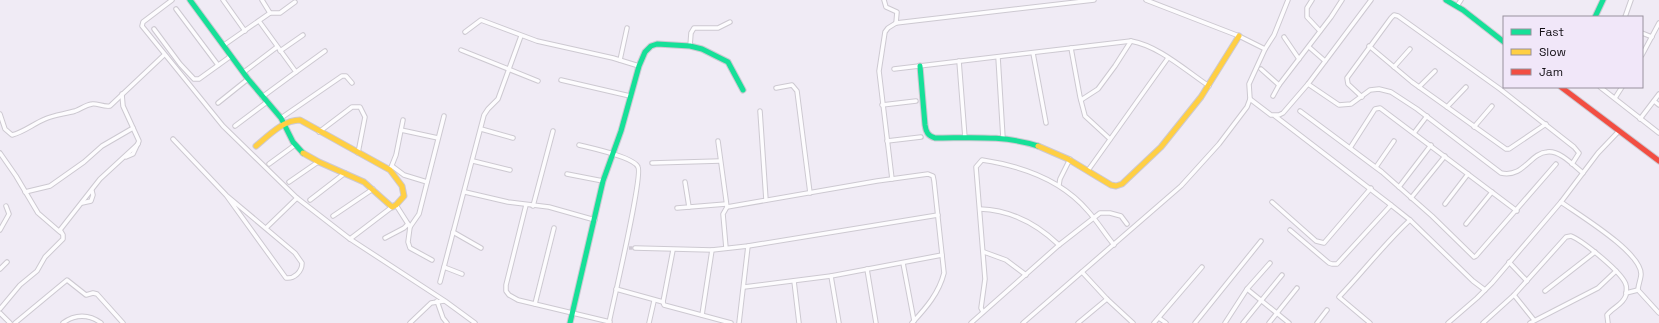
<svg xmlns="http://www.w3.org/2000/svg" width="1659" height="323" font-family="'Space Grotesk',sans-serif">
  <rect width="100%" height="100%" fill="#f0ebf5"/>
  <g fill="none" stroke-linecap="round" stroke-linejoin="round">
    <path stroke="#cfcad3" stroke-width="3.5" stroke-dasharray="3.5 2" stroke-linecap="butt" d="M 629,248 L 635,248"/>
    <g stroke="#cdc9d1" stroke-width="5.5">
      <g id="street">
        <path d="M 172,0 L 143,22 L 142,26 L 223,126 L 297,198 L 350,239 L 445,301 L 475,323"/>
        <path d="M 223,0 L 245,31"/>
        <path d="M 262,0 L 270,13"/>
        <path d="M 884,0 L 886,7 L 897,12 L 896,23"/>
        <path d="M 1146,0 L 1239,36 L 1265,49"/>
        <path d="M 1312,0 L 1307,8 L 1307,17 L 1320,31"/>
        <path d="M 1457,6 L 1461,0"/>
        <path d="M 176,9 L 218,65"/>
        <path d="M 1625,17 L 1631,0"/>
        <path d="M 259,21 L 296,72 L 262,97"/>
        <path d="M 154,29 L 180,64 L 194,79 L 199,79 L 231,56"/>
        <path d="M 465,32 L 481,20 L 537,41 L 613,58 L 639,66"/>
        <path d="M 1642,33 L 1652,37"/>
        <path d="M 1284,37 L 1299,59"/>
        <path d="M 224,45 L 270,13 L 280,13 L 295,2"/>
        <path d="M 690,46 L 691,33 L 694,28 L 718,28 L 730,22"/>
        <path d="M 1369,46 L 1412,82 L 1506,149 L 1509,149 L 1546,124"/>
        <path d="M 1309,47 L 1325,61"/>
        <path d="M 1071,48 L 1080,97 L 1085,116 L 1110,139"/>
        <path d="M 461,50 L 538,81"/>
        <path d="M 280,51 L 303,35"/>
        <path d="M 1033,53 L 1046,123"/>
        <path d="M 1642,55 L 1659,23"/>
        <path d="M 998,57 L 1003,138"/>
        <path d="M 620,60 L 627,28"/>
        <path d="M 959,61 L 965,138"/>
        <path d="M 1394,67 L 1410,49"/>
        <path d="M 894,69 L 1131,41 C 1159,46 1185,70 1209,86"/>
        <path d="M 1261,69 L 1279,85"/>
        <path d="M 244,72 L 277,47"/>
        <path d="M 296,72 L 325,51"/>
        <path d="M 561,80 L 630,96"/>
        <path d="M 1308,84 L 1339,105 L 1351,104 L 1370,90 L 1379,89 L 1391,92 L 1417,109 L 1501,173 C 1524,178 1530,153 1547,152 C 1560,150 1574,166 1583,173"/>
        <path d="M 1419,87 L 1435,71"/>
        <path d="M 1600,87 L 1659,133"/>
        <path d="M 776,88 L 792,85 L 797,91 L 810,193"/>
        <path d="M 122,94 L 123,106 L 139,141 L 133,154 L 126,157"/>
        <path d="M 1273,96 L 1279,85 L 1331,17 L 1342,0"/>
        <path d="M 1362,97 L 1348,84 L 1347,78 L 1391,18 L 1394,15 L 1398,16 L 1500,89 L 1574,147 L 1579,153 L 1572,164"/>
        <path d="M 1615,98 L 1622,87"/>
        <path d="M 1250,99 L 1271,115 L 1279,115 L 1283,113 L 1308,84 L 1371,0"/>
        <path d="M 1081,100 L 1098,89 L 1115,66 L 1131,41"/>
        <path d="M 1654,101 L 1659,105"/>
        <path d="M 218,103 L 248,79"/>
        <path d="M 882,105 L 916,101"/>
        <path d="M 1447,107 L 1466,87"/>
        <path d="M 760,111 L 766,200"/>
        <path d="M 1300,111 L 1382,172 L 1432,216 L 1474,257 L 1476,256 L 1556,164"/>
        <path d="M 0,114 L 5,129 L 12,135 C 24,132 33,124 45,119 C 54,115 65,114 75,111 C 81,109 85,105 92,104 C 97,103 103,107 110,106 L 164,55"/>
        <path d="M 1275,116 L 1391,205 L 1410,220 L 1473,281 L 1485,290"/>
        <path d="M 281,118 L 342,76 L 346,76 L 352,83"/>
        <path d="M 1640,119 L 1659,94"/>
        <path d="M 235,126 L 267,102"/>
        <path d="M 1474,127 L 1492,106"/>
        <path d="M 481,129 L 513,138"/>
        <path d="M 401,130 L 438,138"/>
        <path d="M 319,132 L 352,107 L 360,107 L 365,117 L 358,153"/>
        <path d="M 1414,133 L 1427,116"/>
        <path d="M 173,139 L 226,195 L 286,278 C 294,279 302,272 302,263 L 295,253 L 226,195"/>
        <path d="M 718,141 L 727,207 L 723,214 L 726,248"/>
        <path d="M 887,141 L 921,137"/>
        <path d="M 579,145 C 591,148 634,157 638,167 C 643,176 613,303 609,323"/>
        <path d="M 1350,148 L 1375,109 L 1380,108 L 1517,211"/>
        <path d="M 0,153 L 16,176 L 38,213 L 60,232"/>
        <path d="M 473,161 L 510,170"/>
        <path d="M 652,163 L 720,161"/>
        <path d="M 269,164 L 295,145"/>
        <path d="M 392,166 L 404,175 L 427,182"/>
        <path d="M 1376,167 L 1394,141"/>
        <path d="M 1089,169 L 1168,58"/>
        <path d="M 390,170 L 396,155 L 403,120"/>
        <path d="M 567,174 L 603,181"/>
        <path d="M 892,179 L 879,71 L 885,32 L 888,28 L 896,23 L 1094,0"/>
        <path d="M 289,182 L 318,162"/>
        <path d="M 685,182 L 689,207"/>
        <path d="M 1059,185 L 1060,179 L 1070,159"/>
        <path d="M 1399,187 L 1431,145"/>
        <path d="M 25,192 L 50,186 L 84,162 L 102,146 L 133,128"/>
        <path d="M 465,192 L 508,202 L 549,207 L 595,220"/>
        <path d="M 1411,198 L 1445,156"/>
        <path d="M 310,200 L 345,173"/>
        <path d="M 1272,202 L 1316,241 L 1324,243 L 1371,188"/>
        <path d="M 1561,202 C 1579,215 1641,252 1641,274 C 1641,279 1638,285 1638,290 L 1659,313"/>
        <path d="M 82,203 L 91,201 L 93,195 L 92,191"/>
        <path d="M 1445,204 L 1468,174"/>
        <path d="M 396,205 L 410,227 L 408,242 L 410,248 L 432,260"/>
        <path d="M 526,205 L 506,285 L 506,291 L 509,295 L 518,300 L 610,322"/>
        <path d="M 533,206 L 553,131"/>
        <path d="M 727,207 L 877,181 L 928,174 L 933,176 L 934,181 L 944,273 C 939,293 926,308 912,323"/>
        <path d="M 677,208 L 726,204"/>
        <path d="M 980,209 C 1011,210 1037,224 1059,245"/>
        <path d="M 333,216 L 373,189"/>
        <path d="M 1466,224 L 1492,192"/>
        <path d="M 410,227 L 419,214 L 444,116"/>
        <path d="M 266,228 L 297,198"/>
        <path d="M 0,230 L 9,214 L 6,206"/>
        <path d="M 1290,230 L 1329,263 L 1332,264 L 1337,264 L 1391,205"/>
        <path d="M 453,232 L 481,248"/>
        <path d="M 385,238 L 404,228 L 408,224"/>
        <path d="M 350,239 L 392,207"/>
        <path d="M 635,248 L 712,250 L 748,246 L 938,215"/>
        <path d="M 673,250 L 663,302 L 664,305 L 731,323"/>
        <path d="M 984,252 L 1006,260 L 1026,275"/>
        <path d="M 1509,262 L 1527,281"/>
        <path d="M 903,263 L 914,321"/>
        <path d="M 444,267 L 462,274"/>
        <path d="M 0,269 L 7,262"/>
        <path d="M 867,269 L 876,323"/>
        <path d="M 1082,272 L 1107,299 L 1133,323"/>
        <path d="M 831,276 L 839,323"/>
        <path d="M 794,281 L 799,323"/>
        <path d="M 440,282 L 484,115 L 488,109 L 498,99 L 521,36"/>
        <path d="M 744,287 L 831,276 L 942,255"/>
        <path d="M 616,289 L 663,302"/>
        <path d="M 1247,289 L 1289,323"/>
        <path d="M 1545,291 L 1595,252"/>
        <path d="M 1626,293 L 1638,290"/>
        <path d="M 1514,295 L 1534,320"/>
        <path d="M 437,301 L 443,318 L 447,323"/>
        <path d="M 535,304 L 554,228"/>
        <path d="M 0,309 L 20,285 L 37,271 L 45,257 L 63,239 L 63,235 L 60,230 L 100,179 L 138,144"/>
        <path d="M 983,312 L 981,308 L 985,279 L 976,167 L 982,160 C 1022,166 1061,179 1088,211 C 1097,221 1105,234 1114,245"/>
        <path d="M 0,313 L 10,323"/>
        <path d="M 702,315 L 712,250"/>
        <path d="M 1159,318 L 1166,323"/>
        <path d="M 15,323 L 67,280 L 86,295 L 93,293 L 97,294 L 123,323"/>
        <path d="M 63,323 C 75,314 89,314 101,323"/>
        <path d="M 410,323 L 431,303 L 444,301"/>
        <path d="M 649,323 L 654,301"/>
        <path d="M 739,323 L 748,246"/>
        <path d="M 971,323 L 1059,245 L 1100,213 L 1110,213 L 1121,216 L 1127,224"/>
        <path d="M 1023,323 L 1181,186 L 1219,144 L 1247,107 L 1250,99 L 1249,84 L 1265,49 L 1274,35 L 1288,0"/>
        <path d="M 1078,323 L 1107,299"/>
        <path d="M 1154,323 L 1202,267"/>
        <path d="M 1195,323 L 1261,241"/>
        <path d="M 1225,323 L 1247,289 L 1270,263"/>
        <path d="M 1243,323 L 1282,275"/>
        <path d="M 1269,323 L 1297,288"/>
        <path d="M 1317,323 L 1327,310"/>
        <path d="M 1370,323 L 1339,297 C 1363,272 1384,244 1410,220"/>
        <path d="M 1448,323 L 1477,298 L 1492,283 L 1561,202 L 1598,153 L 1619,131"/>
        <path d="M 1483,323 L 1514,295 L 1566,237 L 1571,236 C 1583,241 1623,273 1626,285 C 1627,288 1626,292 1626,295 C 1623,305 1613,307 1607,315 L 1608,323"/>
        <path d="M 1530,323 L 1598,288 L 1616,271"/>
      </g>
    </g>
    <g stroke="#cdc9d1" stroke-width="7">
      <g id="fast">
        <path d="M 190,0 L 248,79 L 281,118 L 293,142 L 303,153"/>
        <path d="M 1446,0 L 1463,10 L 1504,42"/>
        <path d="M 1595,17 L 1603,0"/>
        <path d="M 920,66 L 925,125 C 926,132 928,136 935,138 C 970,138 1004,135 1038,146"/>
        <path d="M 570,323 L 603,181 L 621,131 L 639,66 L 645,52 L 651,46 L 657,44 L 690,46 L 702,49 L 728,62 L 743,90"/>
      </g>
    </g>
    <g stroke="#cdc9d1" stroke-width="7">
      <g id="slow">
        <path d="M 256,146 C 268,136 283,120 300,120 L 390,170 L 402,186 L 404,196 L 396,205 L 392,207 L 364,182 L 319,162 L 303,153"/>
        <path d="M 1038,146 L 1068,159 L 1111,185 L 1116,186 L 1122,184 L 1161,147 L 1201,97 L 1239,36"/>
      </g>
    </g>
    <g stroke="#cdc9d1" stroke-width="7">
      <path id="jam" d="M 1561,87 L 1659,161"/>
    </g>
    <use href="#street" stroke="#fdfcfe" stroke-width="3.5"/>
    <use href="#fast" stroke="#16e098" stroke-width="5"/>
    <use href="#slow" stroke="#ffcf43" stroke-width="5"/>
    <use href="#jam" stroke="#f24e42" stroke-width="5"/>
  </g>
  <rect x="1503" y="16" width="140" height="72" fill="#f1e7f9" stroke="#98919e"/>
  <rect x="1511" y="29" width="20" height="6" fill="#16e098" stroke="#98919e"/>
  <text x="1539" y="36" font-size="12" fill="#130f15">Fast</text>
  <rect x="1511" y="49" width="20" height="6" fill="#ffcf43" stroke="#98919e"/>
  <text x="1539" y="56" font-size="12" fill="#130f15">Slow</text>
  <rect x="1511" y="69" width="20" height="6" fill="#f24e42" stroke="#98919e"/>
  <text x="1539" y="76" font-size="12" fill="#130f15">Jam</text>
</svg>
